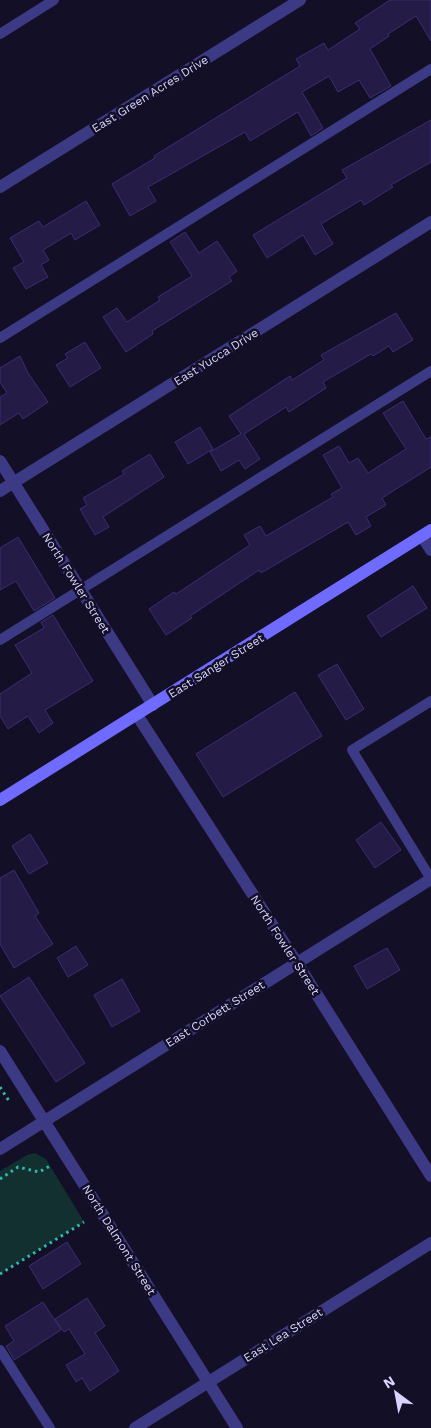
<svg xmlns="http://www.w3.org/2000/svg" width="431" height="1428" font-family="'Work Sans',sans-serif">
  <rect width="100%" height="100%" fill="#130f26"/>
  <path fill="#12302f" d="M 35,1153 L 46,1159 L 84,1222 L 0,1274 L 0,1171 L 27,1155 Z"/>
  <g fill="#241b47" stroke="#3b2d73">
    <path d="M 390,0 L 431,0 L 431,41 L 416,16 L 388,34 L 389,36 L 370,49 L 391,86 L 370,98 L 359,80 L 338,92 L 329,76 L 302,92 L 323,128 L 311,136 L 298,112 L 250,141 L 245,132 L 148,187 L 156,201 L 130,216 L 112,184 L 155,158 L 154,156 L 300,66 L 296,59 L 324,43 L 328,50 L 360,29 L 355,23 Z"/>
    <path d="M 431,120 L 431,162 L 391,185 L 393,187 L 364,205 L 361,200 L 321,224 L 333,244 L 315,255 L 303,235 L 267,258 L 253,235 L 347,178 L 342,170 Z"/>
    <path d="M 86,201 L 100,225 L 75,240 L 71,233 L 43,250 L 49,260 L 41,265 L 48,277 L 26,289 L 13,268 L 24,262 L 10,238 L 39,221 L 43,227 Z"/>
    <path d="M 185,232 L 199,253 L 217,241 L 237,271 L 229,277 L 232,281 L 152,331 L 153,334 L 126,352 L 103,317 L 117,308 L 127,322 L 160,300 L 158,297 L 192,276 L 170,242 Z"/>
    <path d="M 396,313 L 413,340 L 393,352 L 389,346 L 373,356 L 371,354 L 323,382 L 326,388 L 289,412 L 286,407 L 244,434 L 260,459 L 245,469 L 239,460 L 221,471 L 210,452 L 241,434 L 229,416 L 290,376 L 292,380 L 324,360 L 321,355 Z"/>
    <path d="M 85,342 L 101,368 L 70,387 L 56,365 L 68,358 L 65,354 Z"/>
    <path d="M 20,356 L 28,373 L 48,402 L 23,419 L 19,413 L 0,425 L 0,397 L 7,393 L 0,382 L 0,368 Z"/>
    <path d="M 403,401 L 426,439 L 431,437 L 431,467 L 382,498 L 386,505 L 366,517 L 371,526 L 356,535 L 348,522 L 261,573 L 259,570 L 190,616 L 192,618 L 166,635 L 149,609 L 174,592 L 176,594 L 250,545 L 244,535 L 260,526 L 266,536 L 333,497 L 331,494 L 342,488 L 323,455 L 339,446 L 349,463 L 358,458 L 368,473 L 406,449 L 383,413 Z"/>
    <path d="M 200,427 L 213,449 L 188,464 L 175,442 Z"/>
    <path d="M 150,454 L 164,477 L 103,517 L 109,527 L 95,535 L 80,509 L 87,505 L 83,498 L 124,474 L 122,471 Z"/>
    <path d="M 18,537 L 55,598 L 34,611 L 16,581 L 0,590 L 0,548 Z"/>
    <path d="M 413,586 L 427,608 L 381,637 L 367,616 Z"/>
    <path d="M 53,615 L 93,681 L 45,710 L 53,723 L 39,733 L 28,716 L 8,729 L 0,716 L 0,694 L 32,673 L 15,645 L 44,628 L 41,622 Z"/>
    <path d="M 337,664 L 364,709 L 346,720 L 318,675 Z"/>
    <path d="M 295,692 L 322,736 L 223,797 L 196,754 Z"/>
    <path d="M 381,822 L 401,850 L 375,868 L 356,840 Z"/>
    <path d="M 30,834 L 48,863 L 29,874 L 12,846 Z"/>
    <path d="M 14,870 L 39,913 L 35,916 L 53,944 L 14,968 L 0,944 L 0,878 Z"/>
    <path d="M 76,946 L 88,965 L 68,977 L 57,958 Z"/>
    <path d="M 387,948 L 400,970 L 367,989 L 354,966 Z"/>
    <path d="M 29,977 L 85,1063 L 56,1082 L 0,996 Z"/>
    <path d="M 122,979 L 140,1011 L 112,1027 L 94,995 Z"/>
    <path d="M 67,1242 L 81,1264 L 43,1289 L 29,1266 Z"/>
    <path d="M 87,1298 L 105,1326 L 95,1333 L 119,1371 L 90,1391 L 82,1378 L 76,1382 L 66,1365 L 85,1354 L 69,1329 L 64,1332 L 55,1319 Z"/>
    <path d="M 43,1302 L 61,1330 L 14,1360 L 6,1346 L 14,1341 L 5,1326 Z"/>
  </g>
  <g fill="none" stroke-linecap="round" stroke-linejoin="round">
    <g stroke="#2fb8b0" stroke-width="3" stroke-dasharray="2.5 4" stroke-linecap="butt">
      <path d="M 0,1087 L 9,1101"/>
      <path d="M 0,1179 L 18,1167 L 39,1172 L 50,1166"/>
      <path d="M 0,1274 L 84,1222"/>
    </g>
    <g stroke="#3d3a85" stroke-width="10">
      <path d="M 0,34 L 54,0"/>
      <path d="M 0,338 L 431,69"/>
      <path d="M 0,640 L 431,371"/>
      <path d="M 431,701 L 352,750 L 431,879"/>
      <path d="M 0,1350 L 50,1428"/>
    </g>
    <g stroke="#3d3a85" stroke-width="12">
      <path d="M 0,187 L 300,0"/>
      <path d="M 0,491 L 431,222"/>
      <path d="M 422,536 L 431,550"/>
      <path d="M 137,715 L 297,963 L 431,1176"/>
      <path d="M 0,1051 L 237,1428"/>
      <path d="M 0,1149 L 431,879"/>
    </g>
    <g stroke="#3d3a85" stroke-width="12">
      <path d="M 0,461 L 153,705"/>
      <path d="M 135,1428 L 431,1243"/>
    </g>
    <path stroke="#6f6bff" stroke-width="12" d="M 0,800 L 431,530"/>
  </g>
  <g text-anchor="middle" stroke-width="5" stroke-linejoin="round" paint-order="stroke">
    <g font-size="12" fill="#d9d4ff" stroke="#130f26">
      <text transform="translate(150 94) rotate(-32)" y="4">East Green Acres Drive</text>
      <text transform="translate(216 357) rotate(-32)" y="4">East Yucca Drive</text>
      <text transform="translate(76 583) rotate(58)" y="4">North Fowler Street</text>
      <text transform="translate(216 666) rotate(-32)" y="4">East Sanger Street</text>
      <text transform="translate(285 945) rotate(57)" y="4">North Fowler Street</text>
      <text transform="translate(215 1014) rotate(-32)" y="4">East Corbett Street</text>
      <text transform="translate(119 1240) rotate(58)" y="4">North Dalmont Street</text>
      <text transform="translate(283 1335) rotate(-32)" y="4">East Lea Street</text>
    </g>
  </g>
  <g transform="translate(396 1393) rotate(328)" stroke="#130f26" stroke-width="4" paint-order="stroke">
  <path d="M0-4L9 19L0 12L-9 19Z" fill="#d9d4ff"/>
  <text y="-8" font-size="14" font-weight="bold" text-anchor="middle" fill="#d9d4ff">N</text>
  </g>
</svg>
